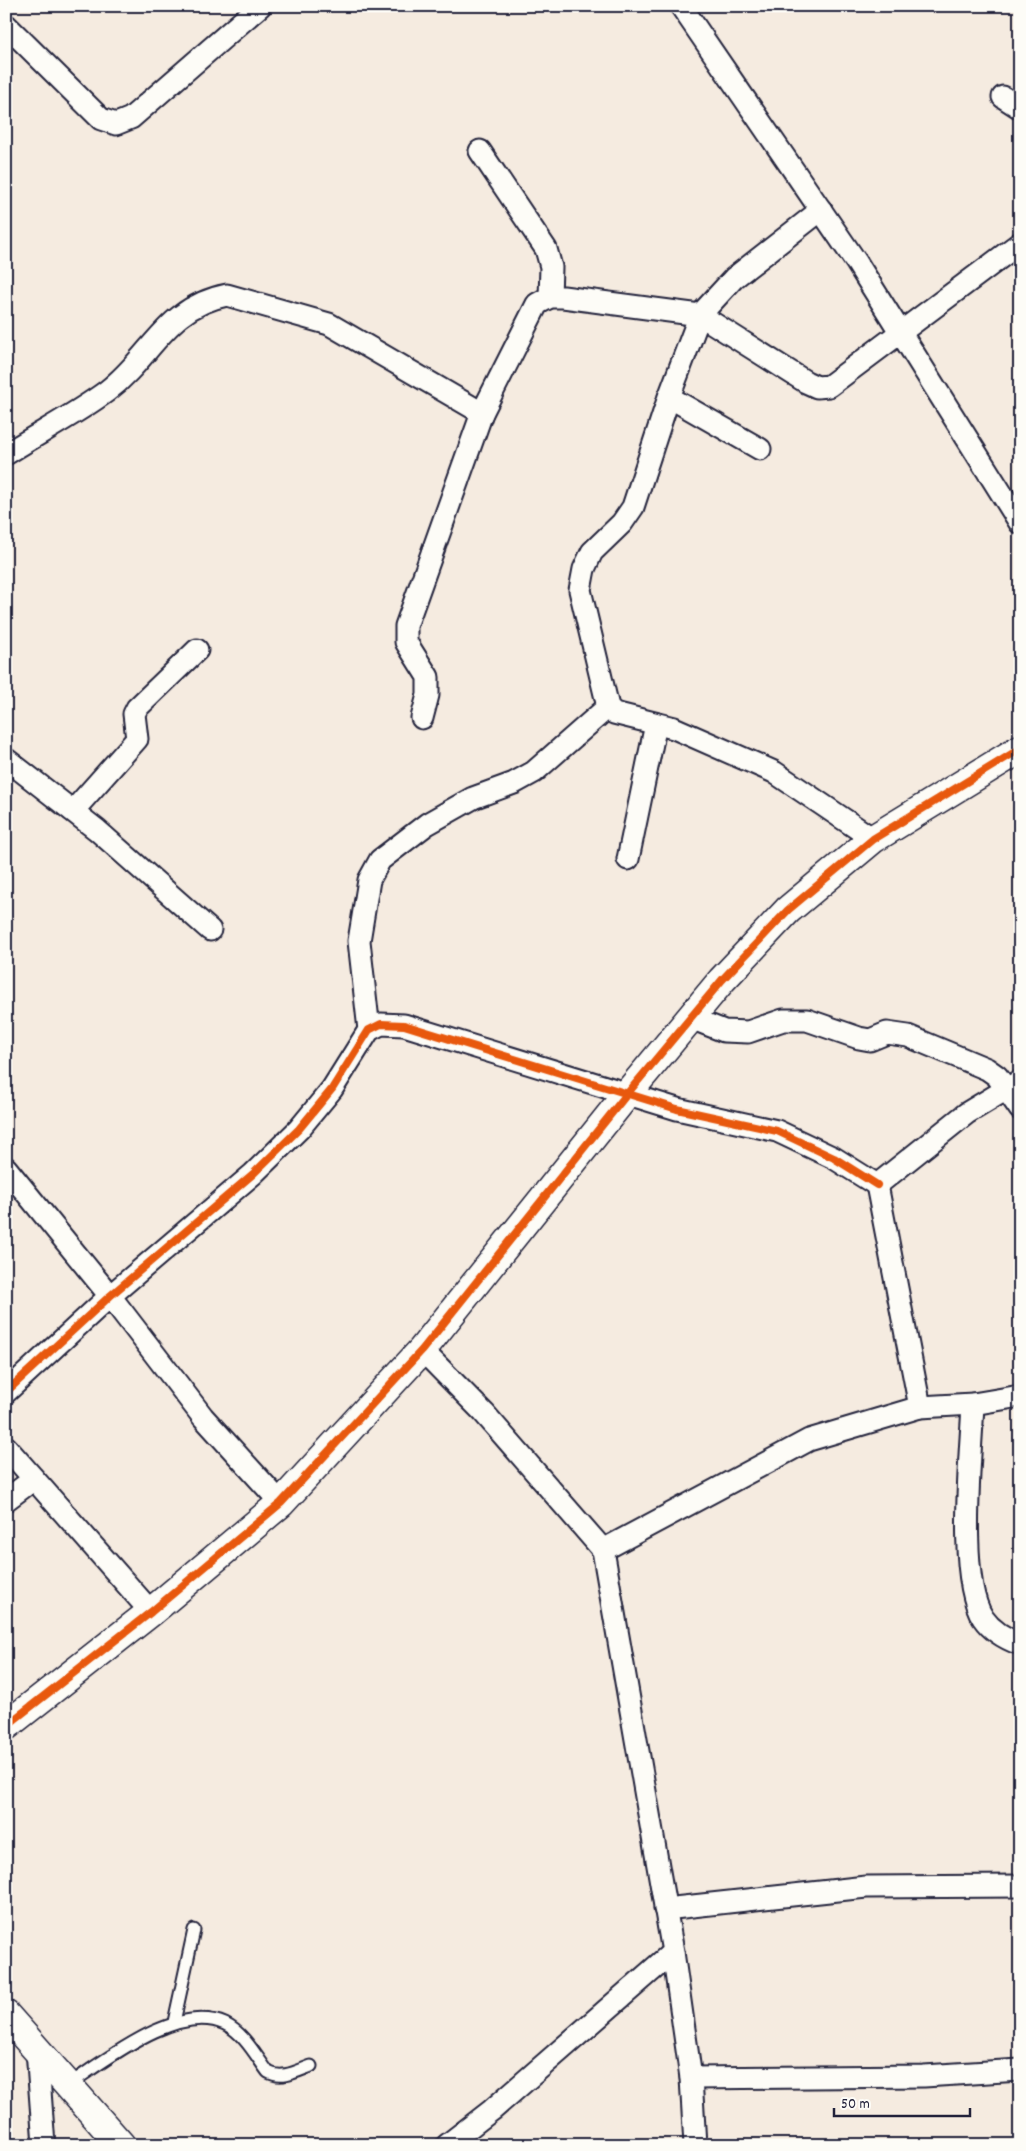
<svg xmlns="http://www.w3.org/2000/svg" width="1026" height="2151" font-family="Dekko,sans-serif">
  <rect width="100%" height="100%" fill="#f5ebe0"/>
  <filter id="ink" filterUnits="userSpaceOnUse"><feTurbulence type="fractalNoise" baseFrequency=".02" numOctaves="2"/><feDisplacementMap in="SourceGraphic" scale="10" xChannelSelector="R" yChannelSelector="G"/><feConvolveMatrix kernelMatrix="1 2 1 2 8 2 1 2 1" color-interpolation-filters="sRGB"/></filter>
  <g filter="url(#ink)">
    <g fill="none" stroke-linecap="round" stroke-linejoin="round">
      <g stroke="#22223b" stroke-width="15">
        <g id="lane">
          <path d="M 174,2022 L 194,1930"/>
          <path d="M 68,2085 C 106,2060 178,2002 225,2024 C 244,2033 256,2056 268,2072 C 282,2080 297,2071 311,2066"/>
        </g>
      </g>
      <g stroke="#22223b" stroke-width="25">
        <g id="street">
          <path d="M 681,6 L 857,263 L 1020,523"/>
          <path d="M 6,25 L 101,119 L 116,124 L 131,118 L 260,6"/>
          <path d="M 1003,97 L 1020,108"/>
          <path d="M 480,151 L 546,249 L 551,267 L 550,297"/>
          <path d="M 821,210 L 734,278 L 700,315 L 669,397 L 633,507 L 622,523 L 592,552 L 584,569 L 580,590 L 608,707 L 614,713 L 674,728 L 774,772 L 873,839"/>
          <path d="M 669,397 L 760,449"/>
          <path d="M 6,454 C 39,433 76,414 107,391 C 152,357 165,307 227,295 L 329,324 L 482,413"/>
          <path d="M 422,718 L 428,695 L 428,677 L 406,642 L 406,626 L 482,413 L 537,304 L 550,297 L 563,297 L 700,315 L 806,382 L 817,387 L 829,386 L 1020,243"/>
          <path d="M 6,759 L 97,830 L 210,930"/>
          <path d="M 73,811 L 137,739 L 134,714 L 137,708 L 197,650"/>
          <path d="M 628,859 L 656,724"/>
          <path d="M 691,1018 L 724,1031 L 748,1032 L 783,1020 L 807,1020 L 859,1038 L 870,1040 L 887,1033 L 908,1036 L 987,1069 L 997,1076 L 1020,1109"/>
          <path d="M 369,1030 L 359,941 L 369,880 L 380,860 L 427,824 L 473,798 L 514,783 L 534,772 L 608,707"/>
          <path d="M 6,1168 L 110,1296 L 203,1417 L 281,1503"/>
          <path d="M 422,1350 L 484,1413 L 603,1550 L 673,1952 L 691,2078 L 695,2145"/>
          <path d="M 6,1392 L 110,1296 L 253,1174 L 299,1129 L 332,1089 L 369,1030 L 381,1024 L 404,1025 L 677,1109 L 777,1131 L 834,1158 L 877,1185"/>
          <path d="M 973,1404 C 971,1454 957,1578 983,1618 C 992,1631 1006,1639 1020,1644"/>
          <path d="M 920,1407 L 877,1185 L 967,1113 L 1020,1081"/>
          <path d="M 6,1447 L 151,1612"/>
          <path d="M 6,1500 L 34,1479"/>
          <path d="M 603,1550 L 809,1440 L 920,1407 L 973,1404 L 1020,1396"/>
          <path d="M 665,1909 L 866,1887 L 1020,1886"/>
          <path d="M 37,2050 L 44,2145"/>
          <path d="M 691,2078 L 924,2076 L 1020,2070"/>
          <path d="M 447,2145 L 492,2110 L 673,1952"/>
        </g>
      </g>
      <g stroke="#22223b" stroke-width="31">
        <g id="secondary">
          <path d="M 6,1726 L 151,1612 L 281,1503 L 422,1350 L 627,1094 L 722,980 L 788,910 L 873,839 L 1020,749"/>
          <path d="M 6,2015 L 121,2145"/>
        </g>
      </g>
      <use href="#lane" stroke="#fdfcf7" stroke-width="11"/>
      <use href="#street" stroke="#fdfcf7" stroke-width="21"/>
      <use href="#secondary" stroke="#fdfcf7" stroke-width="28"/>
      <g stroke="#fdfcf7" stroke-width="11">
        <g id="cycleway">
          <path d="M 6,1392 L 110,1296 L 253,1174 L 299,1129 L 332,1089 L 369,1030 L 381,1024 L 404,1025 L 677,1109 L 777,1131 L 834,1158 L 877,1185"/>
          <path d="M 6,1726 L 151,1612 L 281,1503 L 422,1350 L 627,1094 L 722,980 L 788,910 L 873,839 L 1020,749"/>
        </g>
      </g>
      <use href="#cycleway" stroke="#e8590c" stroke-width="8"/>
    </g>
  </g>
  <rect width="1026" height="2151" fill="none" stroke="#fdfcf7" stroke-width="25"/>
  <rect x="12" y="12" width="1001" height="2126" fill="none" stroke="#22223b" stroke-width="2" filter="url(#ink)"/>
  <path d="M834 2108v8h136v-8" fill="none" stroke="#22223b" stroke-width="2.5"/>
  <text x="841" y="2108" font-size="15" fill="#22223b" stroke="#fdfcf7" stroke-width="4" paint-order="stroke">50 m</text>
</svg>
